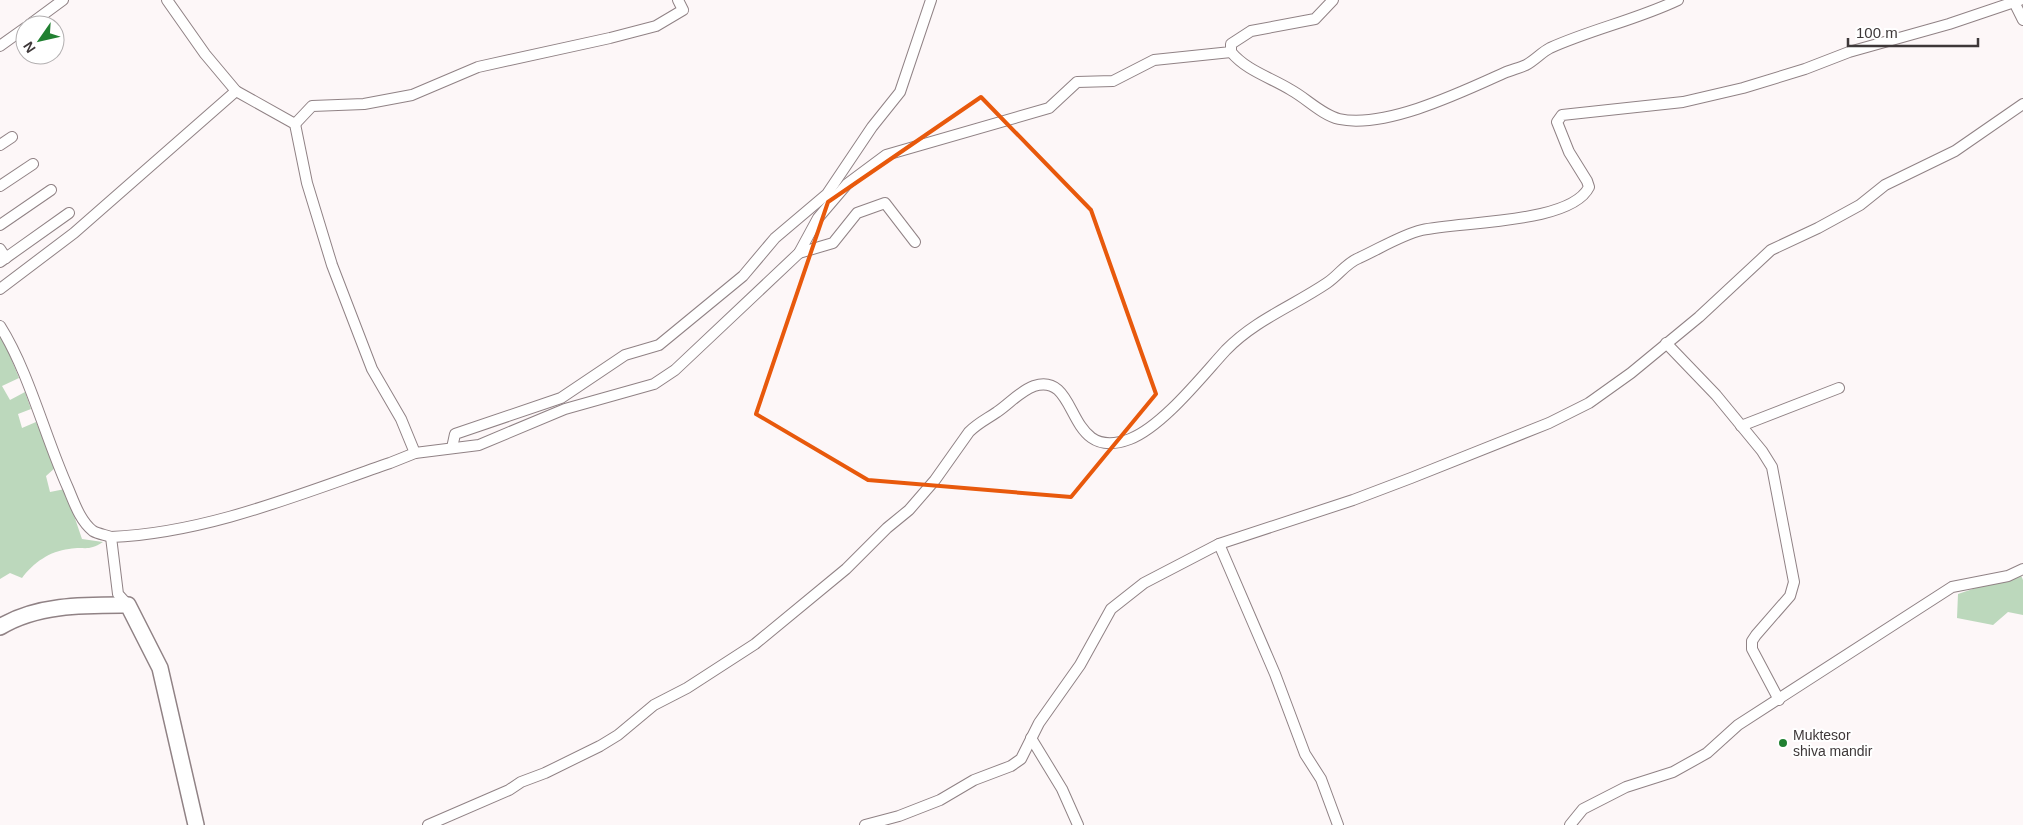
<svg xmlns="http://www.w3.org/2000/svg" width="2023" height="825" font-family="Arial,sans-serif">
  <rect width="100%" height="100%" fill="#fdf7f8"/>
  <g fill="#bcd8bc">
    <path d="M 0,331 L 19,378 L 2,386 L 10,400 L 25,392 L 31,409 L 18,414 L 22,428 L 36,422 L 56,467 L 46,476 L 50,492 L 65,489 L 82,539 L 103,542 C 88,552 85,546 69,549 C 50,551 33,563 22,578 L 10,573 L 0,579 Z"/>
    <path d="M 2020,573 L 2023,580 L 2023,615 L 2008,612 L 1993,625 L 1957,618 L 1958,594 Z"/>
  </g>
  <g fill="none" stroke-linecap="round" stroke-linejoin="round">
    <g stroke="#908285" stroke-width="12">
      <g id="street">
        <path d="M 2013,0 L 2023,20"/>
        <path d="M 29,25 L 63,0"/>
        <path d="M 0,46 L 25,28"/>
        <path d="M 1231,52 C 1247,71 1270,77 1291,90 C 1306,98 1322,115 1339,119 C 1385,129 1462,92 1504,73 C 1511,70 1519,68 1526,65 C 1535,60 1542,52 1550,48 C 1592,29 1636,20 1678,0"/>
        <path d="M 295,124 L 312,106 L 364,104 L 412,95 L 478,67 L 610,38 L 656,26 L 683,10 L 678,0"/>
        <path d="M 0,145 L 12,137"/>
        <path d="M 0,186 L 33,164"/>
        <path d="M 0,225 L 51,190"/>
        <path d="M 0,249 L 6,258"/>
        <path d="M 799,253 L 833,243 L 857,213 L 885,203 L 915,242"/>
        <path d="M 0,262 L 69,213"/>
        <path d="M 0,289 L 74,233 L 236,91"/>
        <path d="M 0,326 C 29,372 45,437 68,488 C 74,502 80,521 93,531 C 98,534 106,535 111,537"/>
        <path d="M 1666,343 L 1716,395 L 1762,451 L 1772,467 L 1794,582 L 1790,596 L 1756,635 L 1752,641 L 1752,649 L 1779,700"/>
        <path d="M 1741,426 L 1839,388"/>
        <path d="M 452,448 L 455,434 L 561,398 L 625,355 L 659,345 L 743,276 L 775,238 L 827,194 L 872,127 L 900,92 L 931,0"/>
        <path d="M 415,453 L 479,445 L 565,409 L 654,384 L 675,370 L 799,253 L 818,218 L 847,184 L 886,155 L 1049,108 L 1077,82 L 1113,81 L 1154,60 L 1231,52 L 1231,44 L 1251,31 L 1315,19 L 1333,0"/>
        <path d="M 1219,544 L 1275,674 L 1305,754 L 1321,779 L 1338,825"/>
        <path d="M 128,605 L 118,594 L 111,537 C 207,533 300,494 390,463 L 415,453 L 401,419 L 372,369 L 332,265 L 307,183 L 295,124 L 236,91 L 205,54 L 167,0"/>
        <path d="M 1031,738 L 1062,789 L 1078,825"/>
        <path d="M 428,825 L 509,790 L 521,782 L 545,773 L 600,746 L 618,735 L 654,705 L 687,688 L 755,644 L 846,569 L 887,528 L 909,510 L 935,480 L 969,432 C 978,423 987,419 997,412 C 1009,404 1020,391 1034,386 C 1081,371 1064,464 1130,439 C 1163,426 1202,376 1226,350 C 1255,320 1293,306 1327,283 C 1339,275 1346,263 1359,258 C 1379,249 1401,235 1422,230 C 1461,221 1571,224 1589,187 L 1587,181 L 1569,152 L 1557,122 L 1562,115 L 1683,102 L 1743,88 L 1805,69 L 1849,52 L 1949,24 L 2020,0"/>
        <path d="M 865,825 L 899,816 L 940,800 L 974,780 L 1011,766 L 1021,759 L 1039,723 L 1080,665 L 1111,609 L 1144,583 L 1219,544 L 1353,500 L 1411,478 L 1549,423 L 1589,403 L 1631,373 L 1699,317 L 1771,250 L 1818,228 L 1860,205 L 1885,185 L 1955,151 L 2023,104"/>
        <path d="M 1570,825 L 1583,809 L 1626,787 L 1673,772 L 1707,753 L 1738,725 L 1952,587 L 2008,576 L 2023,569"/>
      </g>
    </g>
    <g stroke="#908285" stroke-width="18">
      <path id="secondary" d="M 0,627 C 37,604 86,605 128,605 L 160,668 L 196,825"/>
    </g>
    <use href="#street" stroke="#fff" stroke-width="10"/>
    <use href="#secondary" stroke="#fff" stroke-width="15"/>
  </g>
  <path fill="none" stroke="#e8590c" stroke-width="4" stroke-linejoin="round" d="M 981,97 L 1091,210 L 1156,394 L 1071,497 L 868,480 L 756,414 L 828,202 Z"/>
  <circle fill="#218031" stroke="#fff" stroke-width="2" cx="1783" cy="743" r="5"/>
  <g text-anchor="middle" stroke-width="4" stroke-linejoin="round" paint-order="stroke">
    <g font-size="14" fill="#3e3839" stroke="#fff" text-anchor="start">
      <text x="1793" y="740">Muktesor<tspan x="1793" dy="16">shiva mandir</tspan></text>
    </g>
  </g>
  <g transform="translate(40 40) rotate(236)"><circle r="24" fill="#ffffff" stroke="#b2afb0"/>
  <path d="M0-4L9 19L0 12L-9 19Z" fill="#218031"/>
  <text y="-8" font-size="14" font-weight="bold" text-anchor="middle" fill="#3e3839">N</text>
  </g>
  <path d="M1848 38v8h130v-8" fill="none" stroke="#3e3839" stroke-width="2.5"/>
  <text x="1856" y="38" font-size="15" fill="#3e3839" stroke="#ffffff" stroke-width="4" paint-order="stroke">100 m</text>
</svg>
